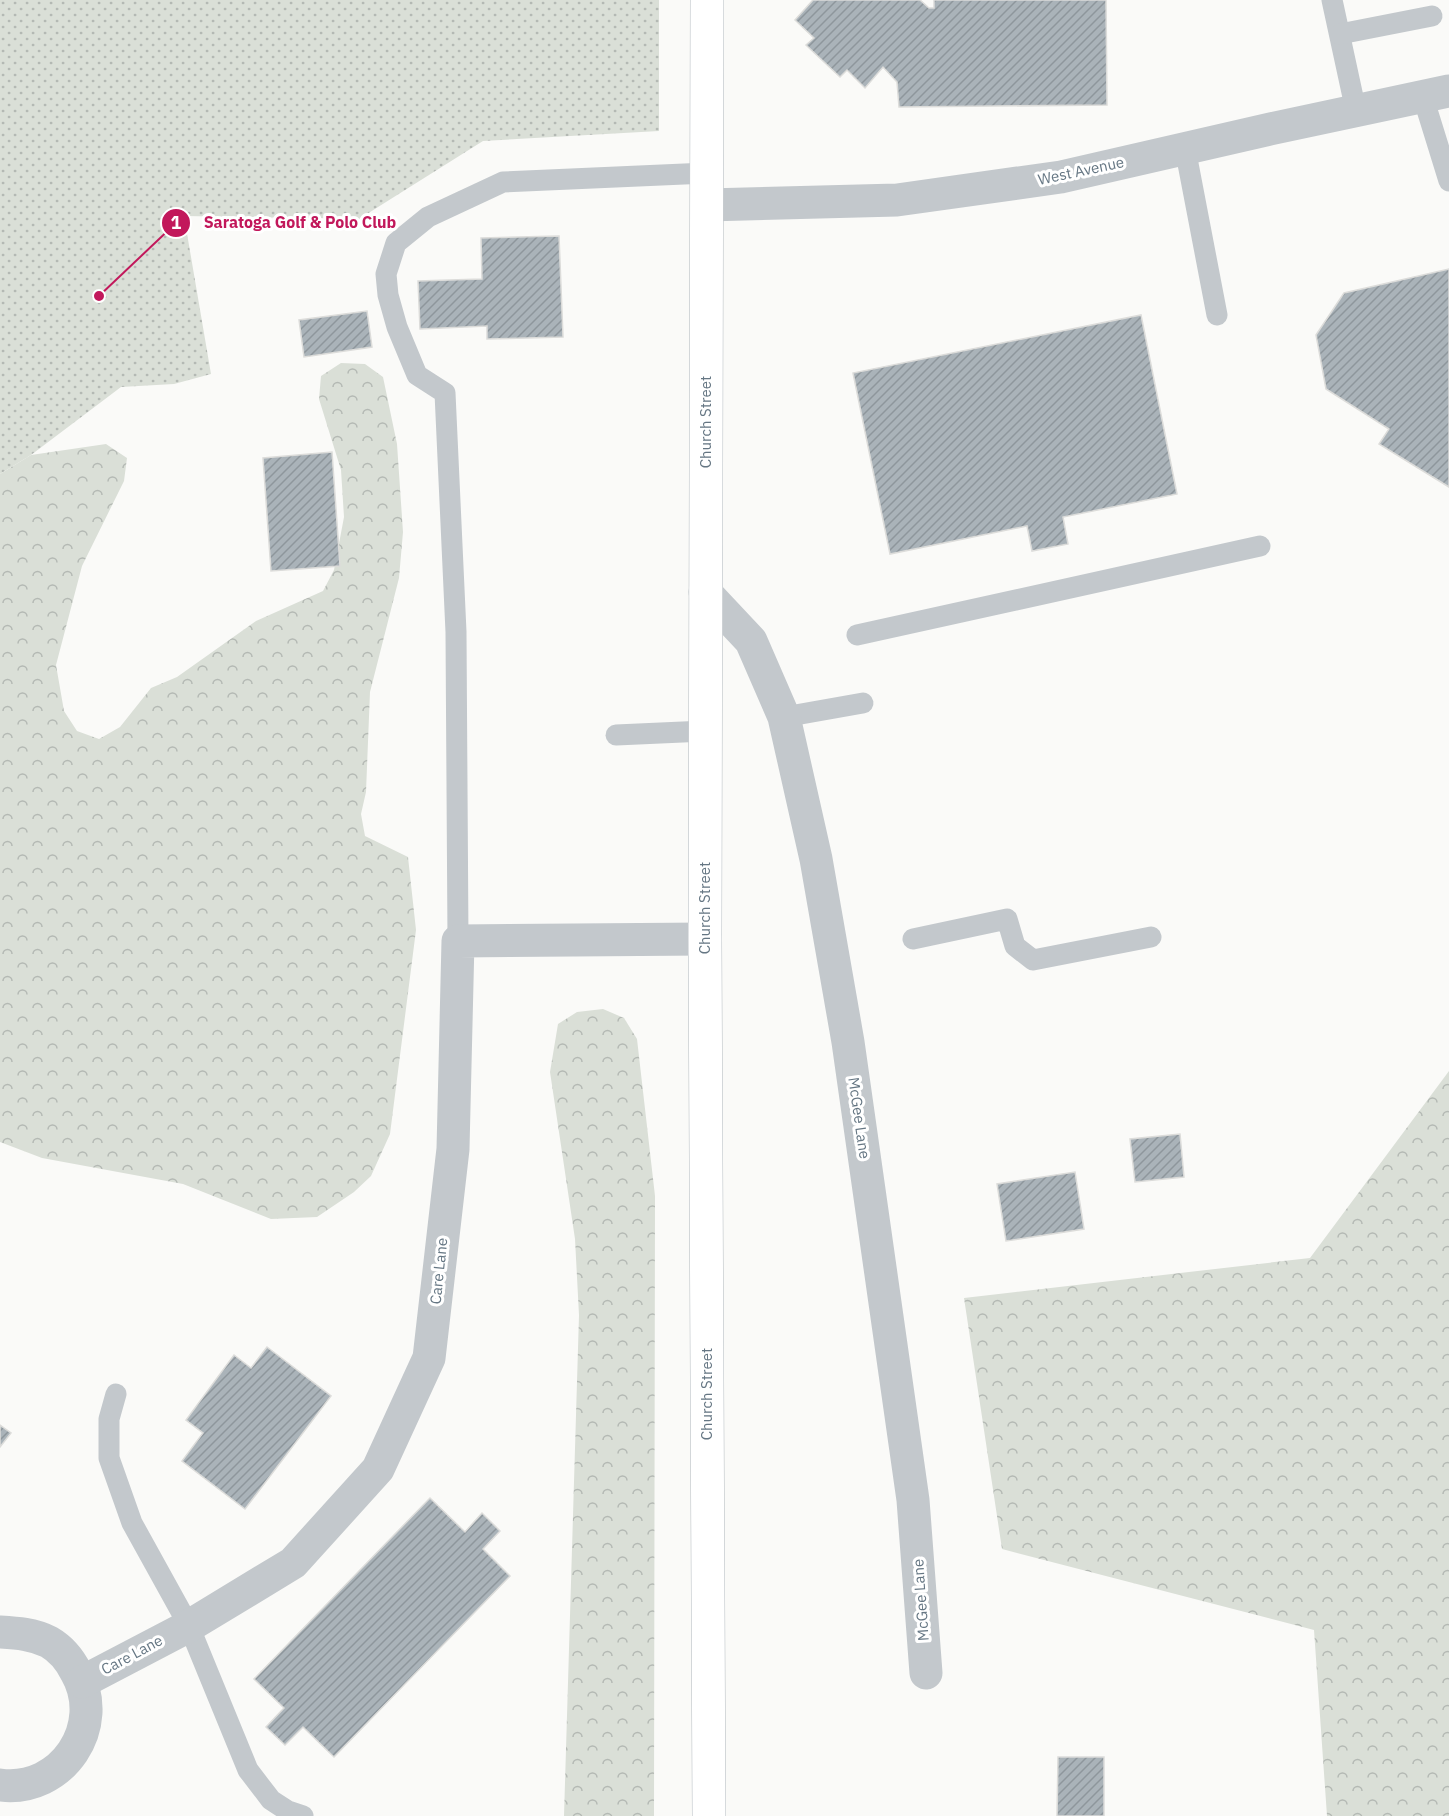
<svg xmlns="http://www.w3.org/2000/svg" width="1449" height="1816" font-family="'IBM Plex Sans',sans-serif">
  <defs>
    <pattern id="grass-dots" width="8" height="8" patternUnits="userSpaceOnUse" patternTransform="scale(1.5)"><rect width="8" height="8" fill="#dadfd7"/><path d="M2 2h.1M6 6h.1" fill="none" stroke="#b4b9b4" stroke-width="1.8" stroke-linecap="round"/></pattern>
    <pattern id="forest-crowns" width="20" height="18" patternUnits="userSpaceOnUse" patternTransform="scale(1.5)"><rect width="20" height="18" fill="#dadfd7"/><path d="M2 6a3 3 0 1 1 6 0M12 15a3 3 0 1 1 6 0" fill="none" stroke="#b4b9b4"/></pattern>
    <pattern id="building-hatch" width="6" height="6" patternUnits="userSpaceOnUse" patternTransform="scale(1.5)"><rect width="6" height="6" fill="#aab3b9"/><path d="M-1 1l2-2M0 6l6-6M5 7l2-2" fill="none" stroke="#8e969c"/></pattern>
  </defs>
  <rect width="100%" height="100%" fill="#fafaf8"/>
  <path fill="url(#grass-dots)" d="M 0,0 L 659,0 L 659,131 L 483,141 L 359,219 L 184,216 L 211,374 L 174,384 L 121,387 L 31,455 L 0,474 Z"/>
  <g fill="url(#forest-crowns)">
    <path d="M 341,363 L 365,364 L 383,377 L 397,444 L 403,532 L 399,578 L 370,692 L 366,792 L 361,814 L 365,836 L 408,857 L 416,930 L 390,1134 L 371,1176 L 354,1192 L 317,1217 L 271,1219 L 183,1184 L 42,1158 L 0,1142 L 0,474 L 31,455 L 106,444 L 127,458 L 124,481 L 82,566 L 56,665 L 64,711 L 77,731 L 99,739 L 120,727 L 151,688 L 177,677 L 256,621 L 323,591 L 334,570 L 344,517 L 341,470 L 319,399 L 321,376 Z"/>
    <path d="M 603,1009 L 624,1018 L 637,1039 L 655,1196 L 654,1816 L 564,1816 L 579,1315 L 575,1239 L 550,1072 L 558,1024 L 577,1012 Z"/>
    <path d="M 1449,1071 L 1449,1816 L 1327,1816 L 1314,1630 L 1002,1549 L 964,1298 L 1310,1258 Z"/>
  </g>
  <g fill="url(#building-hatch)" stroke="#dcdcda" stroke-width="1.5">
    <path d="M 813,0 L 920,0 L 929,8 L 934,8 L 934,0 L 1106,0 L 1107,105 L 899,107 L 897,82 L 883,67 L 865,88 L 847,70 L 840,77 L 806,45 L 814,38 L 795,20 Z"/>
    <path d="M 559,236 L 563,337 L 487,339 L 487,326 L 420,329 L 418,281 L 482,279 L 481,238 Z"/>
    <path d="M 1449,269 L 1449,487 L 1379,444 L 1389,429 L 1326,389 L 1316,335 L 1344,293 Z"/>
    <path d="M 367,311 L 372,347 L 304,357 L 299,320 Z"/>
    <path d="M 1141,315 L 1177,494 L 1063,517 L 1068,544 L 1032,551 L 1027,526 L 890,554 L 853,373 Z"/>
    <path d="M 332,452 L 340,566 L 271,571 L 263,458 Z"/>
    <path d="M 1180,1134 L 1184,1177 L 1135,1182 L 1130,1139 Z"/>
    <path d="M 1075,1172 L 1084,1229 L 1006,1241 L 997,1184 Z"/>
    <path d="M 267,1347 L 331,1396 L 245,1509 L 182,1461 L 203,1433 L 186,1420 L 234,1355 L 251,1368 Z"/>
    <path d="M 0,1425 L 11,1433 L 0,1447 Z"/>
    <path d="M 430,1498 L 465,1532 L 482,1513 L 500,1531 L 483,1549 L 510,1576 L 334,1757 L 303,1727 L 285,1745 L 266,1727 L 284,1708 L 254,1679 Z"/>
    <path d="M 1058,1757 L 1104,1757 L 1104,1816 L 1057,1816 Z"/>
  </g>
  <g fill="none" stroke-linecap="round" stroke-linejoin="round">
    <g stroke="#b3babf" stroke-width="34">
      <path id="secondary" d="M 707,0 L 705,939 L 709,1816"/>
    </g>
    <g stroke="#c3c8cc" stroke-width="21">
      <path d="M 1332,0 L 1356,111"/>
      <path d="M 1340,34 L 1432,16"/>
      <path d="M 1423,97 L 1449,181"/>
      <path d="M 1185,148 L 1217,315"/>
      <path d="M 857,635 L 1260,546"/>
      <path d="M 784,717 L 863,703"/>
      <path d="M 616,735 L 705,731"/>
      <path d="M 913,939 L 1007,919 L 1015,946 L 1033,960 L 1151,937"/>
      <path d="M 458,941 L 456,632 L 445,393 L 417,375 L 397,327 L 388,295 L 386,274 L 396,243 L 428,217 L 503,182 L 707,173"/>
      <path d="M 116,1394 L 109,1419 L 109,1458 L 132,1523 L 189,1626 L 248,1770 L 271,1800 L 288,1811 L 303,1816"/>
    </g>
    <g stroke="#c3c8cc" stroke-width="33">
      <path d="M 705,592 L 751,641 L 784,717 L 816,859 L 848,1042 L 913,1500 L 926,1673"/>
      <path d="M 0,1632 C 17,1633 33,1634 49,1642 C 61,1649 70,1660 76,1672 C 107,1726 62,1793 0,1785"/>
      <path d="M 82,1682 L 189,1626 L 293,1563 L 378,1469 L 429,1358 L 453,1149 L 458,941 L 705,939"/>
    </g>
    <path stroke="#c3c8cc" stroke-width="33" d="M 707,205 L 897,200 L 1061,177 L 1270,129 L 1449,91"/>
    <use href="#secondary" stroke="#fff" stroke-width="33"/>
  </g>
  <g text-anchor="middle" stroke-width="6" stroke-linejoin="round" paint-order="stroke">
    <g font-size="15" fill="#657683" stroke="#fff">
      <text transform="translate(1081 171) rotate(-12)" y="5">West Avenue</text>
      <text transform="translate(706 422) rotate(-90)" y="5">Church Street</text>
      <text transform="translate(705 908) rotate(-90)" y="5">Church Street</text>
      <text transform="translate(859 1118) rotate(82)" y="5">McGee Lane</text>
      <text transform="translate(439 1271) rotate(-84)" y="5">Care Lane</text>
      <text transform="translate(707 1394) rotate(-90)" y="5">Church Street</text>
      <text transform="translate(921 1600) rotate(-94)" y="5">McGee Lane</text>
      <text transform="translate(132 1655) rotate(-28)" y="5">Care Lane</text>
    </g>
  </g>
  <path fill="none" stroke="#c2185b" stroke-width="2" d="M99 296L176 223"/>
  <g fill="#c2185b" stroke="#fff" stroke-width="2">
    <circle cx="99" cy="296" r="6"/>
    <circle cx="176" cy="223" r="15"/>
  </g>
  <g font-size="18" text-anchor="middle" font-weight="bold" fill="#fff">
    <text x="176" y="229">1</text>
  </g>
  <g font-size="16" text-anchor="middle" font-weight="bold" fill="#c2185b" stroke="#fff" stroke-width="6" stroke-linejoin="round" paint-order="stroke">
    <text x="300" y="228">Saratoga Golf &amp; Polo Club</text>
  </g>
</svg>
